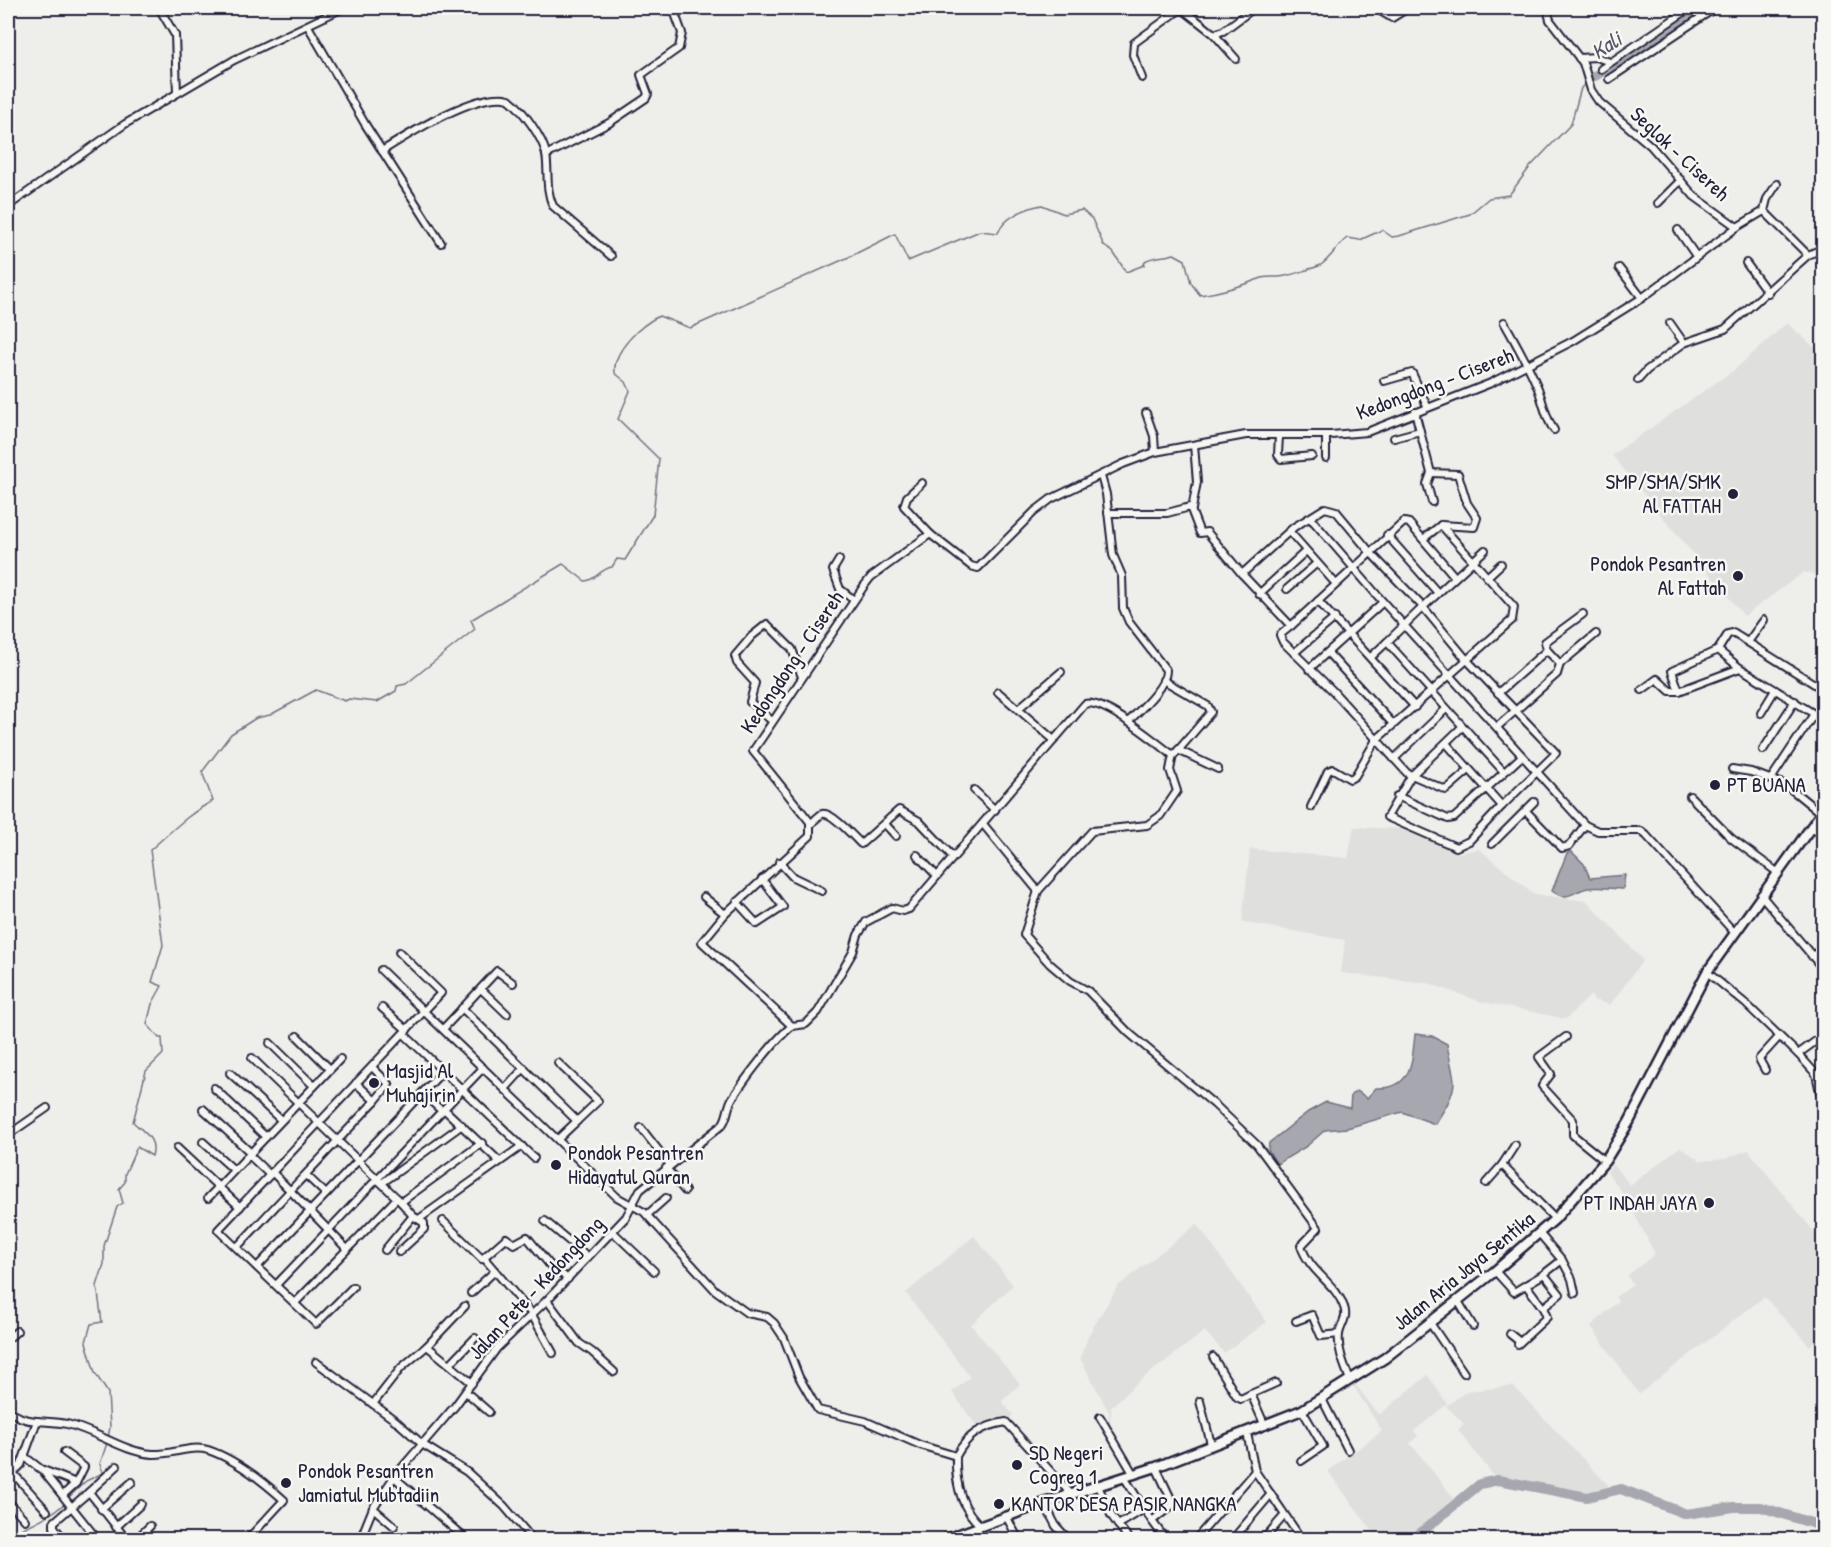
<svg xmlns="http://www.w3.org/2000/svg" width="1831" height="1547" font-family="'Patrick Hand',sans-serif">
  <rect width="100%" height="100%" fill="#eeeeeb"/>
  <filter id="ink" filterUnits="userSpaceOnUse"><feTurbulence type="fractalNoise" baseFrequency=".0167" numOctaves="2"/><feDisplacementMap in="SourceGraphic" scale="12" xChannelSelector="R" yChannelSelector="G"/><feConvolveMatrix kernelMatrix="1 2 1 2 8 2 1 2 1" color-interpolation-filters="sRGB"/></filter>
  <g filter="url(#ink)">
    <g fill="#dfdfde">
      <path d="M 1787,323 L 1823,355 L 1823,577 L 1804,572 L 1744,616 L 1612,455 L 1734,370 Z"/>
      <path d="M 1354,827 L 1403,829 L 1459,853 L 1479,849 L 1534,894 L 1587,901 L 1643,960 L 1610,1005 L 1594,1000 L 1591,995 L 1566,1019 L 1479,1001 L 1428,983 L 1341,973 L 1345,940 L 1242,922 L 1250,849 L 1348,858 Z"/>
      <path d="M 1680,1147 L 1701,1161 L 1725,1159 L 1748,1150 L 1823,1243 L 1823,1332 L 1810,1346 L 1764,1297 L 1639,1394 L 1591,1326 L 1618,1301 L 1615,1297 L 1633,1285 L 1627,1276 L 1655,1254 L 1626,1198 L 1607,1172 L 1613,1164 L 1630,1185 Z"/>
      <path d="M 1197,1224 L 1267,1322 L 1224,1353 L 1205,1331 L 1138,1382 L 1111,1407 L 1110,1435 L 1135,1478 L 1107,1438 L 1109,1412 L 1080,1358 L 1089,1334 L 1118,1286 Z"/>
      <path d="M 974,1236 L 1013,1285 L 971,1325 L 1020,1384 L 1002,1401 L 1013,1415 L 1006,1422 L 979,1429 L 952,1392 L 970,1377 L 906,1293 Z"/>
      <path d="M 1428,1375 L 1447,1404 L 1414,1431 L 1418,1436 L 1410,1443 L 1457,1502 L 1411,1539 L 1378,1539 L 1328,1471 L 1382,1431 L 1353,1385 L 1355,1384 L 1379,1415 Z"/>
      <path d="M 1514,1386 L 1514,1387 L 1610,1487 L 1587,1494 L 1496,1479 L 1458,1430 L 1464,1424 L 1446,1406 L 1467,1391 Z"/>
    </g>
    <g fill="#a7a7af" stroke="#727281" stroke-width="1.5">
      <path d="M 1571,851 L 1584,864 L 1590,878 L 1625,875 L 1623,889 C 1612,889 1599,886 1588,888 C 1575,890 1568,903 1552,891 L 1567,853 Z"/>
      <path d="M 1415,1034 L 1432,1036 L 1447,1044 C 1448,1053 1454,1075 1454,1081 C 1454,1096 1443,1112 1435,1124 L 1402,1112 L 1347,1128 L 1325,1130 L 1307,1146 L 1277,1164 L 1268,1150 L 1269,1143 L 1308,1112 L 1326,1102 L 1350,1108 L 1351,1095 L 1357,1091 L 1367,1098 L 1376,1088 C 1412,1090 1412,1062 1415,1034 Z"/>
    </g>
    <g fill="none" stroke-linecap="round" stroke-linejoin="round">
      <g stroke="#727281" stroke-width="1.5">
        <path d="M 108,1438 L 110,1427 L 108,1393 L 95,1373 L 86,1342 L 91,1324 L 102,1322 L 97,1286 L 104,1264 L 104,1246 L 117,1207 L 123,1203 L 119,1189 L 125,1182 L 125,1174 L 137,1147 L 152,1156 C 157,1139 145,1133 133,1122 L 146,1071 L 163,1054 L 162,1038 L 159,1038 L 147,1024 L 152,1004 L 162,986 L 152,982 L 163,945 L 150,850 C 171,832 189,813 213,801 L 202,772 L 231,734 L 256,718 L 270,715 L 316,690 L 345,701 L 349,699 L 377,702 L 396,691 L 397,686 L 406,684 L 475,629 L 471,620 L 563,564 L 585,581 C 596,580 600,569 612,567 L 617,559 L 625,560 L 653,515 L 659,459 L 618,419 L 630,391 L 626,382 L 615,373 C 612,351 641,325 659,316 L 690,328 L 849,257 L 895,234 L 908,261 L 980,231 L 998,233 C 1004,217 1026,208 1042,205 L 1064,214 L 1082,210 L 1092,219 L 1104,246 L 1113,252 L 1126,272 L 1144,265 L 1145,261 C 1156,255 1163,258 1174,254 L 1185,260 L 1191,283 L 1200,295 C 1222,292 1241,286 1262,278 C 1270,276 1278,278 1285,276 C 1291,275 1317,267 1321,265 C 1331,258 1337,246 1347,238 L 1360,240 L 1382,230 L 1392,237 L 1399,236 L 1470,214 L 1489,198 L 1509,195 L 1530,167 L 1571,124 L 1581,88 L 1587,82"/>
        <path d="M 68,1498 L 86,1481 L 103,1473 L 100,1464 L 107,1443"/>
        <path d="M 8,1535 C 24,1528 54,1515 66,1502"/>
      </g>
      <g stroke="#a7a7af" stroke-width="10">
        <path d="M 1595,76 L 1699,8"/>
        <path d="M 1412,1540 L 1480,1484 L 1498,1480 L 1587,1497 L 1621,1489 L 1686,1514 L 1734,1507 L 1761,1507 L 1824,1527"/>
      </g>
      <g stroke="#22223b" stroke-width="10">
        <g id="street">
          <path d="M 159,8 L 175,35 L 177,93"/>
          <path d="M 1181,8 L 1214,34 L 1223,31 L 1254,8"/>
          <path d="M 1375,8 L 1392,18 L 1408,8"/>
          <path d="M 1547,8 L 1550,20 L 1583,63 L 1591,90 L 1599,102 L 1651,146 L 1694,196 L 1737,227 L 1764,211 L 1808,255 L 1824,248"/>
          <path d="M 308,26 L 365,124 L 441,243"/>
          <path d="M 1214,34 L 1236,59"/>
          <path d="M 1579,58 L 1596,57 L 1610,62"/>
          <path d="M 1601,69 L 1690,8"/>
          <path d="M 1142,78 L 1133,55 L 1134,43 L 1182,8"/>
          <path d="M 1609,79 L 1715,8"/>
          <path d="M 382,151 C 409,134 478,90 509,99 C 522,109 543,138 546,154 C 549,171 545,189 553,206 L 611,256"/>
          <path d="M 546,155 L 609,123 L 646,98 L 648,94 L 641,75 L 679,48 L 682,33 L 673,8"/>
          <path d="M 1658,203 L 1681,180"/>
          <path d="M 8,206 L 125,124 L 234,60 L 343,8"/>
          <path d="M 1764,211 L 1767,199 L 1777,184"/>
          <path d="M 1678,230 L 1696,256"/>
          <path d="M 1746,263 L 1768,293"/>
          <path d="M 1619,268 L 1642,298"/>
          <path d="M 1504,322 C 1516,343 1528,364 1537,386 C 1543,400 1545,418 1554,430"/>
          <path d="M 1670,323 L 1684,343"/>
          <path d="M 1638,380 L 1647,370 L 1684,343 L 1725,329 L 1808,255"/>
          <path d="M 1384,381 L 1412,373 L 1427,406"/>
          <path d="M 1415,412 L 1431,473 L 1458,474 L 1467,503 L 1477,518 L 1474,527 L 1441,525 L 1423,539"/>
          <path d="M 1146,413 L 1154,436 L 1155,452"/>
          <path d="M 1279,435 L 1278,455 L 1281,459 L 1312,456"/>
          <path d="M 1326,435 L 1326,458"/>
          <path d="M 1394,438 L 1420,431"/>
          <path d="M 1431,473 L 1427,484 L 1432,502"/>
          <path d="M 1101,476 L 1106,494 L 1113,555 L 1122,576 L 1123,608 L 1129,622 L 1166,670 C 1167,686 1139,711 1128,722"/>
          <path d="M 922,483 L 907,497 L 904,506 L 930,534"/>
          <path d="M 1192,509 L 1197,482 L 1194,445"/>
          <path d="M 1108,513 L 1167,513 L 1190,507 L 1200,533 L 1207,532 L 1242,574"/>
          <path d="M 1309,518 L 1325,508 L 1336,511 L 1370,552 L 1423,607 L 1485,550"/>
          <path d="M 1289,531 L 1336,584"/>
          <path d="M 1387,535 L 1438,593"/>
          <path d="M 839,560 L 833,570 L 840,589 L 854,600"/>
          <path d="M 1455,577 L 1409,523 L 1404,522 L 1291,626 L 1242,574 L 1294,527 L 1309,518 L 1314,522 L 1383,602 L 1585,825 L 1598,831 L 1641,831 L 1646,835 L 1734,932"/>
          <path d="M 1487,577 L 1501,564"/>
          <path d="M 1287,589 L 1316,564"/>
          <path d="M 1259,594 L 1306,551"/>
          <path d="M 1318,601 L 1415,707"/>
          <path d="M 1291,626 L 1280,635 L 1283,642 L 1333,691 L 1407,773 L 1446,790 L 1469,770"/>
          <path d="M 1748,642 L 1764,620"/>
          <path d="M 1547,650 L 1545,642 L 1583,614"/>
          <path d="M 1718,650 L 1672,671 L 1679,691 L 1740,668"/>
          <path d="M 1294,653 L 1335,618"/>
          <path d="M 1328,653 L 1393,724"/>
          <path d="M 1371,657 L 1387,642"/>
          <path d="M 1309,669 L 1383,602"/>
          <path d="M 1642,690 L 1657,679 L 1670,691 L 1679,691"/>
          <path d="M 1824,690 L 1733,633 L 1728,634 L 1718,650 L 1740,668 L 1824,720"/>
          <path d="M 998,692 L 1054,740"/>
          <path d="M 1498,693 L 1547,650 L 1560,664 L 1596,634"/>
          <path d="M 1018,709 L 1061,672"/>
          <path d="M 1761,713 L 1775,690"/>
          <path d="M 772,721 L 750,702 L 755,683 L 737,663 L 735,656 L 752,636 L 767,624 L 792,649 L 802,677"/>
          <path d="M 1462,727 L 1411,776 L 1387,817 L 1456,847 L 1469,841 L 1502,806"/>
          <path d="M 1497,727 L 1557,674 L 1560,664"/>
          <path d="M 1446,743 L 1502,806 L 1556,753 L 1466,659 L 1423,607 L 1387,642 L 1504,772"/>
          <path d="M 1178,750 L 1218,769"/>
          <path d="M 1763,750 L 1795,701"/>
          <path d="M 1173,755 L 1170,770 L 1177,791 L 1160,816 L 1147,825 L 1092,831 L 1038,891 L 1024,935 L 1050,964 L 1070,981 L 1088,991 L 1129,1033 L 1215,1105 L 1257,1145 L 1318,1228 L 1301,1246 C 1310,1273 1336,1283 1344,1307 C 1348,1318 1341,1324 1339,1334 C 1337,1349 1345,1367 1350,1380"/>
          <path d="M 1394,759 L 1446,709"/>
          <path d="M 1732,769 L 1751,772 L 1786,785 L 1823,815"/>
          <path d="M 1771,779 L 1814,714"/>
          <path d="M 974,790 L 995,810"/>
          <path d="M 1397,796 L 1448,819 L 1454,818 L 1522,756"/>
          <path d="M 1690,796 L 1731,838 L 1777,872"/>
          <path d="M 1311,807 L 1328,771 L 1333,769 L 1350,779 L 1355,776 L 1376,740 L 1384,733 L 1512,620 L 1514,607 L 1441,525"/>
          <path d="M 1526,811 L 1562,848 L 1569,846 L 1585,825"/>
          <path d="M 811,824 C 814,821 818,816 822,814 C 831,811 854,837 861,844 L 899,810 L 919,821 L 952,856"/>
          <path d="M 885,824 L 896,836"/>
          <path d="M 983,824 L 1038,891"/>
          <path d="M 1811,826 L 1824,837"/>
          <path d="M 1492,844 L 1534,802"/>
          <path d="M 917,855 L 936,875"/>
          <path d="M 779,862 L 793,877 L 822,891"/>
          <path d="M 1761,895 L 1824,970"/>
          <path d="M 704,897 L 725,914"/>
          <path d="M 737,902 L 757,924 L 783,907 L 762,879"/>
          <path d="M 1812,956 L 1824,948"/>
          <path d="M 381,970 L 617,1197 L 644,1212 L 715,1290 L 747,1313 L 767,1317 L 774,1323 L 784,1338 L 799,1377 L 818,1410 L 865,1421 L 920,1445 L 956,1456 C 968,1434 982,1426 1006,1422 L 1071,1494"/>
          <path d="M 1707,972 L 1746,1004 L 1798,1054 L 1824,1035"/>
          <path d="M 481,989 L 507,1014"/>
          <path d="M 382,1008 L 407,1030"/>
          <path d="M 462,1008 L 577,1121 L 598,1101 L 558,1063"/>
          <path d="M 792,1026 L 806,1024 L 818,1012 L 853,952 L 858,935 L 866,922 L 892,908 L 903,911 L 909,909 L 1085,704 C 1102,698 1155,741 1170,753 L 1175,754 L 1211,712 L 1208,706 L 1163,680"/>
          <path d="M 443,1029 L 497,971 L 513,983"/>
          <path d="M 404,1034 L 534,1158"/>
          <path d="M 297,1036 L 330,1069"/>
          <path d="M 1566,1037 L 1539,1057 L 1551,1074 L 1542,1086 L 1573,1120 L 1573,1135 L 1605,1161"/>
          <path d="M 270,1043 L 314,1086"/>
          <path d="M 1798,1054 L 1816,1074 L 1824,1075"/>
          <path d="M 252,1058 L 401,1202 L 413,1216 L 424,1223 L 424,1229 L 399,1252"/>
          <path d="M 372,1067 L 389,1084 L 375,1101"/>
          <path d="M 1765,1070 L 1759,1059 L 1779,1037"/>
          <path d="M 230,1073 L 281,1120"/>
          <path d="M 1816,1074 L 1824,1111"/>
          <path d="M 214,1088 L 266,1137"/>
          <path d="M 505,1089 L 524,1068"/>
          <path d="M 422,1093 L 442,1111"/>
          <path d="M 203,1109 L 251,1153"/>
          <path d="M 444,1109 L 499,1161"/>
          <path d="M 641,1128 L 670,1165"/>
          <path d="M 8,1135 L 47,1108"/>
          <path d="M 558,1139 L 577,1121"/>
          <path d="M 203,1142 L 234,1170"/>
          <path d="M 1515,1145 L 1502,1165 L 1555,1219"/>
          <path d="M 177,1148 L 240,1207"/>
          <path d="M 249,1155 L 270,1175"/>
          <path d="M 666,1168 L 685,1191"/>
          <path d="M 272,1172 L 347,1249"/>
          <path d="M 306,1175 L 326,1194"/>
          <path d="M 382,1183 L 462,1125"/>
          <path d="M 1486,1183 L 1502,1165"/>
          <path d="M 208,1198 L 340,1059"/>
          <path d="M 401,1202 L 482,1143"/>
          <path d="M 647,1215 L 666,1198"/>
          <path d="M 419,1219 L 522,1146"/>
          <path d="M 443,1221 L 482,1259 L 506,1238 L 514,1244 L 527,1237 L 549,1264 L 568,1279"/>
          <path d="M 545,1221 L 587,1256"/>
          <path d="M 612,1231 L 654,1271"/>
          <path d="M 237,1247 L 375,1101 L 356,1083"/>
          <path d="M 385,1250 L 413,1216"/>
          <path d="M 484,1258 L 531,1313 L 553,1353"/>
          <path d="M 1562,1260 L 1572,1279 L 1575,1293"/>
          <path d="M 257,1267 L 443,1071"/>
          <path d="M 1495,1271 L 1514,1292 L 1544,1274 L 1562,1260 L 1539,1233"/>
          <path d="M 276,1285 L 483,1068"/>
          <path d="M 1526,1285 L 1543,1308"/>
          <path d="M 353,1287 L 316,1324 L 218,1230 L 441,993 L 399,952"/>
          <path d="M 471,1293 L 495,1271"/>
          <path d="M 547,1300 L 579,1343 L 592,1352 L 614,1372"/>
          <path d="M 1458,1301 L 1473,1326"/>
          <path d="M 295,1303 L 397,1198"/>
          <path d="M 1296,1321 L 1312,1315 L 1321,1336 L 1339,1334"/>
          <path d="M 1430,1323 L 1464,1373"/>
          <path d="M 1510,1334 L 1520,1342"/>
          <path d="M 8,1339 L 17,1331"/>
          <path d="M 1518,1344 L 1547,1317 L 1543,1308 L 1560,1294 L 1544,1274"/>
          <path d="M 427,1346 L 465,1306"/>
          <path d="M 1213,1357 L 1237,1397 L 1241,1399 L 1251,1394 L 1265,1426"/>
          <path d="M 316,1362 L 396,1421 L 422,1444 L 467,1472 L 504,1506 L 533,1540"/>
          <path d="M 450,1364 L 475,1338"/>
          <path d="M 466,1392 L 489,1412"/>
          <path d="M 1251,1394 L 1276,1383"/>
          <path d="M 1322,1399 L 1348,1450"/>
          <path d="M 1200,1401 L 1211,1444"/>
          <path d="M 373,1404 L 401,1368 L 427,1346 L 472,1383"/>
          <path d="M 8,1408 C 22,1426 47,1419 67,1424 C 97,1431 123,1452 153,1454 C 170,1455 192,1445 208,1450 C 235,1459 263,1481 284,1500 L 247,1540"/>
          <path d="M 1100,1417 L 1134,1475"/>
          <path d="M 1247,1433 L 1255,1471 L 1302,1540"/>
          <path d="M 956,1456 C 955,1483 960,1508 981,1526"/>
          <path d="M 25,1457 L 42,1470 L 98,1540"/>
          <path d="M 1301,1461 L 1323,1446 L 1302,1410"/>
          <path d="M 1156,1467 L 1172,1501 L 1183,1505"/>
          <path d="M 43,1470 L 76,1483"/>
          <path d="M 13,1473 L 47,1511"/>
          <path d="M 394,1477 L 467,1540"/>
          <path d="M 1124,1477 L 1152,1521 L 1175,1503"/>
          <path d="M 8,1478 L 21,1465 L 37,1421"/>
          <path d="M 1098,1486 L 1111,1515 L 1118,1525"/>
          <path d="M 89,1492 L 117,1466"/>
          <path d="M 63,1495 L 76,1483 L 84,1467 L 64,1452"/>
          <path d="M 8,1501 L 25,1520"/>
          <path d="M 1044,1503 L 1056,1526 L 1069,1540"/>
          <path d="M 373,1508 L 394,1526"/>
          <path d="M 101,1509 L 132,1482"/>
          <path d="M 1006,1516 L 1019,1540"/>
          <path d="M 1152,1521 L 1166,1540"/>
          <path d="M 116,1527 L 141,1504"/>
          <path d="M 973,1529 L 980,1540"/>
          <path d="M 65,1540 L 54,1527 L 54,1522 L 89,1492 L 127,1540"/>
          <path d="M 135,1540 L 150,1526"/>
          <path d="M 360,1540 L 373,1508 L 394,1477 L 455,1406 L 497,1348 L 547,1300 L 626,1217 L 640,1190 L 722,1125 C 728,1118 727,1108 732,1099 C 745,1079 774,1040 792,1026 L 702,942 L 725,914 L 810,836 L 810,822 L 753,751 L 864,586 L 871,577 L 930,534 L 971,566 L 978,568 L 1034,512 L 1051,499 L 1123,464 L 1155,452 L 1246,435 L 1331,435 L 1367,432 L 1491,383 L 1573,341 L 1642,298 L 1737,227"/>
          <path d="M 1130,1540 L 1118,1525 L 1144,1509"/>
          <path d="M 1195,1540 L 1255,1471"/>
          <path d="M 1232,1540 L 1271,1494"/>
          <path d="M 1263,1540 L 1284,1516"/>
        </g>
      </g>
      <g stroke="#22223b" stroke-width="13">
        <path id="secondary" d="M 943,1540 L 1044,1503 L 1156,1467 L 1302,1410 L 1385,1358 L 1495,1271 L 1555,1219 L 1605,1161 L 1629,1122 L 1707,972 L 1824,809"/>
      </g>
      <use href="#street" stroke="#f6f6f2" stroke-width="6"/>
      <use href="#secondary" stroke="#f6f6f2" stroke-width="8"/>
    </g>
  </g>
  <g fill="#22223b" stroke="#f6f6f2" stroke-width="2">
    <circle cx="1733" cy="494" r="6"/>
    <circle cx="1738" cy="576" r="6"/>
    <circle cx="1715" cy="785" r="6"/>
    <circle cx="374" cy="1083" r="6"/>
    <circle cx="556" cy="1165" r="6"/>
    <circle cx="1709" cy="1203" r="6"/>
    <circle cx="1017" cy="1465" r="6"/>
    <circle cx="286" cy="1483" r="6"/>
    <circle cx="999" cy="1504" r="6"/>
  </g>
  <g text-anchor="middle" stroke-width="5" stroke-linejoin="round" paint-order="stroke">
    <g font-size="21" fill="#22223b" stroke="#f6f6f2">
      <text transform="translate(1680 154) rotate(43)" y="7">Seglok - Cisereh</text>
      <text transform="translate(1435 384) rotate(-21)" y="7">Kedongdong - Cisereh</text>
      <text transform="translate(792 662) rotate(-56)" y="7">Kedongdong - Cisereh</text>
      <text transform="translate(1464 1271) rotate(-39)" y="7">Jalan Aria Jaya Sentika</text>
      <text transform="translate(536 1288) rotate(-47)" y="7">Jalan Pete - Kedongdong</text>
    </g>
    <g font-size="21" fill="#22223b" stroke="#f6f6f2" text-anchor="start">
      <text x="1721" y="489" text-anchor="end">SMP/SMA/SMK<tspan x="1721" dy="24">Al FATTAH</tspan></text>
      <text x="1726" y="571" text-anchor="end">Pondok Pesantren<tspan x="1726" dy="24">Al Fattah</tspan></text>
      <text x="1727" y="792">PT BUANA</text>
      <text x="386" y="1078">Masjid Al<tspan x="386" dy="24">Muhajirin</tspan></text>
      <text x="568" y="1160">Pondok Pesantren<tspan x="568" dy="24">Hidayatul Quran</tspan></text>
      <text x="1697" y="1210" text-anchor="end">PT INDAH JAYA</text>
      <text x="1029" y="1460">SD Negeri<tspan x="1029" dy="24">Cogreg 1</tspan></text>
      <text x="298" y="1478">Pondok Pesantren<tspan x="298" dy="24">Jamiatul Mubtadiin</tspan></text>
      <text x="1011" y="1511">KANTOR DESA PASIR NANGKA</text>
    </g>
    <g font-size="22" font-style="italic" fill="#575769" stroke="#f6f6f2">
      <text transform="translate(1606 45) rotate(-33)" y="8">Kali</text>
    </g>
  </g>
  <rect width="1831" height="1547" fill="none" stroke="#f6f6f2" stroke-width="30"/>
  <rect x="15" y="15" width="1801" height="1517" fill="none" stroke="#22223b" stroke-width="2" filter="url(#ink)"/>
</svg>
